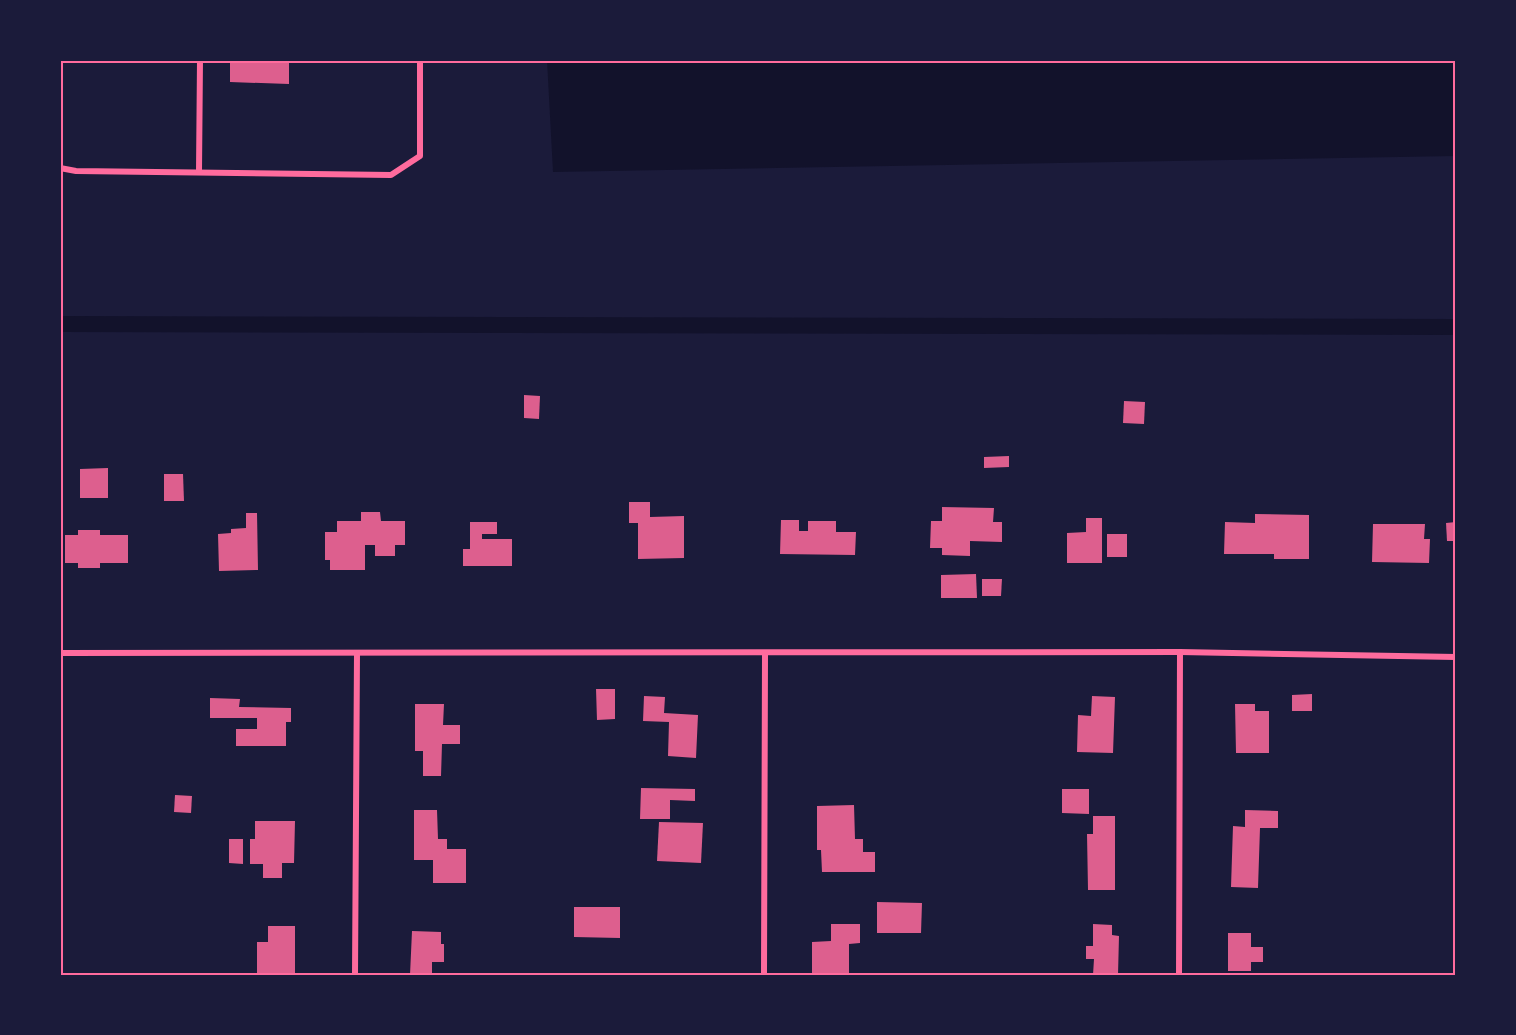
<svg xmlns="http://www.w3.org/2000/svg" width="1516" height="1035" font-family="'PT Serif',serif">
  <rect width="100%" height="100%" fill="#1b1b3a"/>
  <path fill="#12122b" d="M 547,60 L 1456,60 L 1456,156 L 553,172 Z"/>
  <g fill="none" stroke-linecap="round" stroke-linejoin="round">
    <path stroke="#12122b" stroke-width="16" d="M 60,324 L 1456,327"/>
  </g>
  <g fill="#dd5f8e">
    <path d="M 230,60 L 289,60 L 289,84 L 230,82 Z"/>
    <path d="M 524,395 L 540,396 L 539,419 L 524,418 Z"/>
    <path d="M 1124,401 L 1145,402 L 1144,424 L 1123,423 Z"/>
    <path d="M 1009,456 L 1009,467 L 984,468 L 984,457 Z"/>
    <path d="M 108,468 L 108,498 L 80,498 L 80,469 Z"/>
    <path d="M 164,474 L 183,474 L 184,501 L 164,501 Z"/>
    <path d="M 629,502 L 650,502 L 650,517 L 684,516 L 684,558 L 638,559 L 638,523 L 629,523 Z"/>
    <path d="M 942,507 L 994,508 L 993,522 L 1002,522 L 1002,542 L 970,541 L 970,556 L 942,555 L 942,548 L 930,548 L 931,521 L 942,521 Z"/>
    <path d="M 361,512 L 380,512 L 381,521 L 405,521 L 405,545 L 395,545 L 395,556 L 375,556 L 375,545 L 365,545 L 365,570 L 330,570 L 330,560 L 325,560 L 325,532 L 337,532 L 337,521 L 361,521 Z"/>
    <path d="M 246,513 L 257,513 L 258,570 L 219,571 L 218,534 L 231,533 L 231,529 L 246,528 Z"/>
    <path d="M 1255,514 L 1309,515 L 1309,559 L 1274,559 L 1274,554 L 1224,554 L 1225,522 L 1255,523 Z"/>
    <path d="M 1086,518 L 1102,518 L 1102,563 L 1067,563 L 1067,533 L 1086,532 Z"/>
    <path d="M 781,520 L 799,520 L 799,531 L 808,531 L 808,521 L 836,521 L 836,532 L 856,532 L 855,555 L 780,554 Z"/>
    <path d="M 470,522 L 497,522 L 497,534 L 482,534 L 482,539 L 512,539 L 512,566 L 463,566 L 463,549 L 470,549 Z"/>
    <path d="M 1456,522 L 1456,541 L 1447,541 L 1446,523 Z"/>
    <path d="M 1373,524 L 1425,524 L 1424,539 L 1430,539 L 1429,563 L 1372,562 Z"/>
    <path d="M 78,530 L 100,530 L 100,535 L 128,535 L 128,563 L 100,563 L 100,568 L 78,568 L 78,563 L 65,563 L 65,535 L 78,535 Z"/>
    <rect x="1107" y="534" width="20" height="23"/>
    <path d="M 976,574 L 977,598 L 941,598 L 941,575 Z"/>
    <path d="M 982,579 L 1002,579 L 1001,596 L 982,596 Z"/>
    <path d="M 596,689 L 615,689 L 615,719 L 597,720 Z"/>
    <path d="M 1312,694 L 1312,711 L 1292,711 L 1292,695 Z"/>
    <path d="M 644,696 L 665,697 L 664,713 L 698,715 L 696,758 L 668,756 L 669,722 L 643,721 Z"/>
    <path d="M 1092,696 L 1115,697 L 1113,753 L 1077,752 L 1078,715 L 1091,716 Z"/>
    <path d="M 210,698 L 240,699 L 239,707 L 291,708 L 291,722 L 286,722 L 286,746 L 236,746 L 236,729 L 257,729 L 257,718 L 210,718 Z"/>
    <path d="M 415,704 L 444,704 L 443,725 L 460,725 L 460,744 L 442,744 L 441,776 L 423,776 L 423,751 L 415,751 Z"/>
    <path d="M 1235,704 L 1255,704 L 1255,711 L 1269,711 L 1269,753 L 1236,753 Z"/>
    <path d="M 641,788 L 695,789 L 695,801 L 670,800 L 670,819 L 640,819 Z"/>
    <path d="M 1062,789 L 1089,789 L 1089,814 L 1062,813 Z"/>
    <path d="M 175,795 L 192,796 L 191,813 L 174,812 Z"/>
    <path d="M 854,805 L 855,839 L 863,839 L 863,852 L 875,852 L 875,872 L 822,872 L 821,850 L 817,850 L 817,806 Z"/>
    <path d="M 414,810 L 437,810 L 438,839 L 447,839 L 447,849 L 466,849 L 466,883 L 433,883 L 433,860 L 414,860 Z"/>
    <path d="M 1245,810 L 1278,811 L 1278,828 L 1260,828 L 1258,888 L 1231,887 L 1233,826 L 1245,827 Z"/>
    <path d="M 1093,816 L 1115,816 L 1115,890 L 1088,890 L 1087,834 L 1093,834 Z"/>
    <path d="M 255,821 L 295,821 L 294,863 L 282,863 L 282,878 L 263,878 L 263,864 L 250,864 L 250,839 L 255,839 Z"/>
    <path d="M 659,822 L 703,823 L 701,863 L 657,861 Z"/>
    <path d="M 229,839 L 243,839 L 243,864 L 229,863 Z"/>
    <path d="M 877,902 L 922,903 L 921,933 L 877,933 Z"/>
    <path d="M 574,907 L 620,907 L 620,938 L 574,937 Z"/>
    <path d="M 831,924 L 860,924 L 860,943 L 849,944 L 849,975 L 812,975 L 812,942 L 831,941 Z"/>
    <path d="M 1093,924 L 1112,925 L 1112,935 L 1119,936 L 1118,975 L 1093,975 L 1094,959 L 1086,959 L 1086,946 L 1093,946 Z"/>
    <path d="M 268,926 L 295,926 L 295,975 L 257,975 L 257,942 L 268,942 Z"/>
    <path d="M 412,931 L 441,932 L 441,944 L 444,944 L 444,962 L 432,962 L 432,975 L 410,975 Z"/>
    <path d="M 1228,933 L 1251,933 L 1251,947 L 1263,947 L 1263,962 L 1251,962 L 1251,971 L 1228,971 Z"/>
  </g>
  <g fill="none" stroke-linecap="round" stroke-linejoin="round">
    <g stroke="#ff6b9d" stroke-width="6">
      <path d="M 60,168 L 76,171 L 391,175 L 420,156 L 420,60"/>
      <path d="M 199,171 L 200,60"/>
      <path d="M 60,653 L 1180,652 L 1456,657"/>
      <path d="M 355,975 L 357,653"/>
      <path d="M 764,975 L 765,654"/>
      <path d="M 1179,975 L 1180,652"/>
    </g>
  </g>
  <rect width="1516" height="1035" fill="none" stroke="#1b1b3a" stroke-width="123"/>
  <rect x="62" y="62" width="1392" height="912" fill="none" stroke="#ff6b9d" stroke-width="2"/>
</svg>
